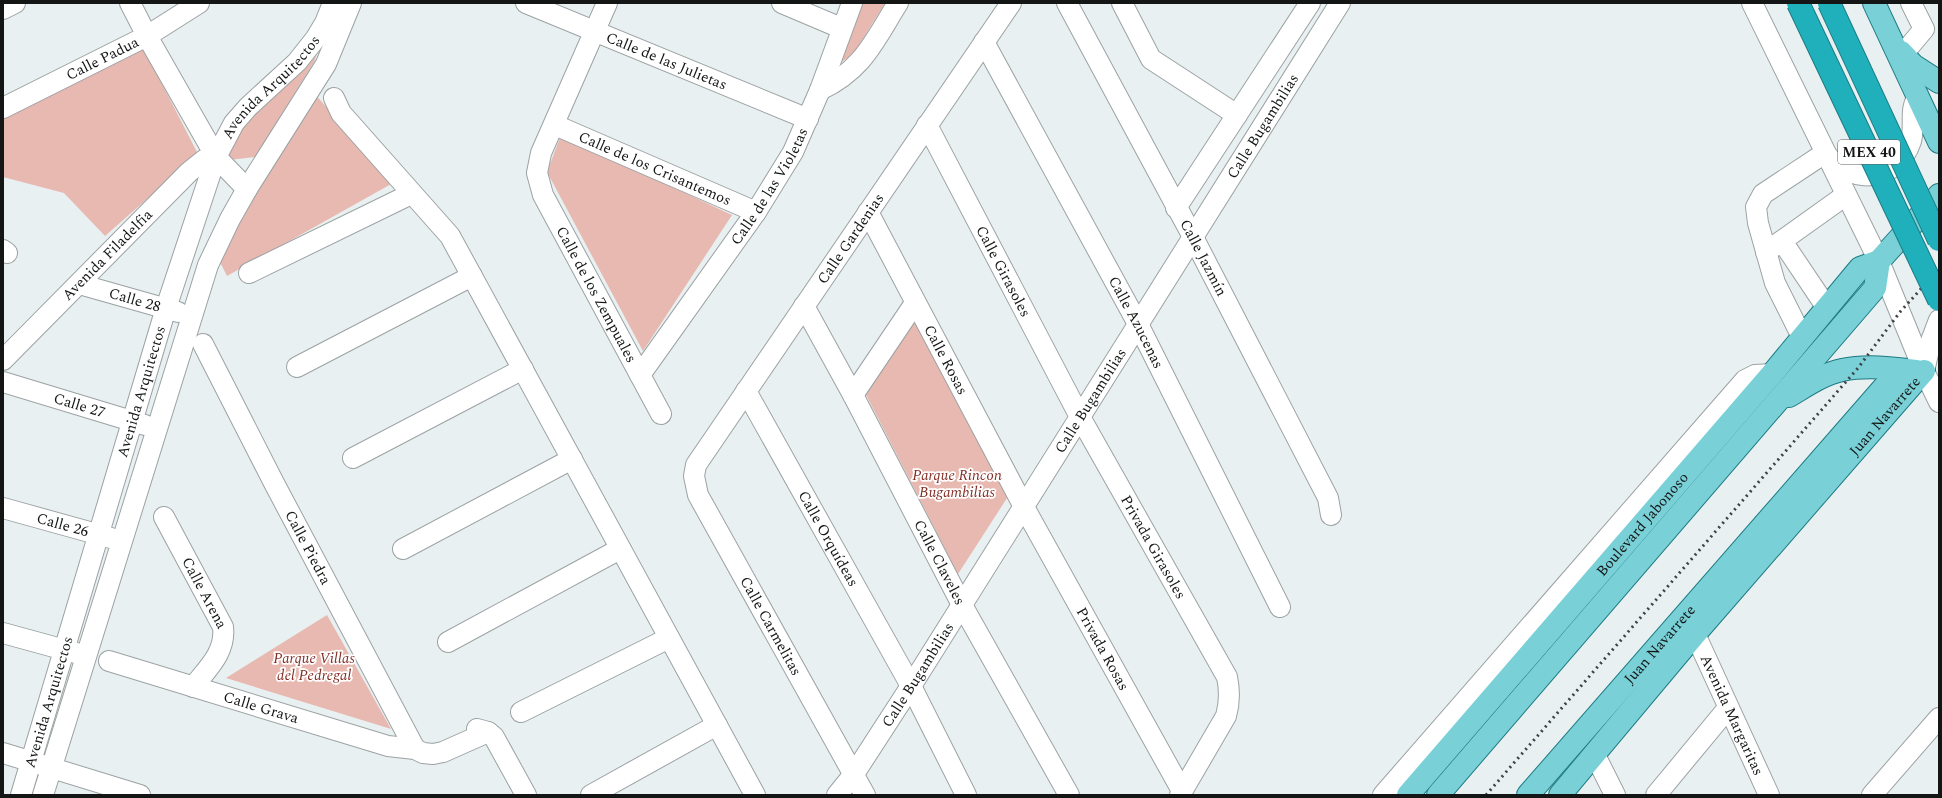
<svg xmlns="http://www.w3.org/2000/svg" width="1942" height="798" font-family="Spectral,serif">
  <rect width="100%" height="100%" fill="#e9f0f1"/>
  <g fill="#e7b9b1">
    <path d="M 858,3 L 885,3 L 853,55 L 833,67 Z"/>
    <path d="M 322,39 L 314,62 L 255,157 L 229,160 L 222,154 L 237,125 Z"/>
    <path d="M 142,45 L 198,154 L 105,236 L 64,193 L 3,177 L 3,115 Z"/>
    <path d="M 314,93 L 393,183 L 227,276 L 217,256 Z"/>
    <path d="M 561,135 L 732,215 L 643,351 L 547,172 Z"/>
    <path d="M 916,315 L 1009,495 L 958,574 L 864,391 Z"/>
    <path d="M 327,615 L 391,729 L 226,678 Z"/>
  </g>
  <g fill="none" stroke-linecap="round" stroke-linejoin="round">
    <g stroke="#9ca2a3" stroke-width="22">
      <g id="minor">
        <path d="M 130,3 L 147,36 L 216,157 L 247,189"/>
        <path id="s1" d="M 526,3 L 808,119"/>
        <path id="s2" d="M 607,3 L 541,153 L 537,173 L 543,195 L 661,414"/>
        <path d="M 782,3 L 841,28"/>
        <path id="s3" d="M 1067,3 L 1193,237 L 1328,498 L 1331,515"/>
        <path d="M 1122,3 L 1151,59 L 1237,115"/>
        <path d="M 1752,3 L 1879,261 L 1924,371 L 1939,402"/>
        <path d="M 3,9 L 15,3"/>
        <path id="s4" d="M 984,42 L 1138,324 L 1280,607"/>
        <path d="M 1903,54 L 1924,29 L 1911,3"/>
        <path d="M 820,90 C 863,70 874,41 898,3"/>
        <path d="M 334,98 L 341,113 L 450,236 L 755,795"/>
        <path id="s5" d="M 3,108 L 147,36 L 199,3"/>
        <path id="s6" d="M 555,125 L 756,212"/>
        <path id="s7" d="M 927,125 L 1080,417 L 1227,677 C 1230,691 1230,702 1226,716 L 1180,795"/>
        <path d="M 1176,208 L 1310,3"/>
        <path id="s8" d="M 868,212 L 1024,507 L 1182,791"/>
        <path d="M 1782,241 L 1827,308"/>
        <path d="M 3,250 L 7,253"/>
        <path d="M 1766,252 L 1846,195"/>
        <path d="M 249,273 L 411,194"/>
        <path id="s9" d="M 79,284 L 178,312"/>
        <path id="s10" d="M 804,306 L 853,395 L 962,605 L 1069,795"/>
        <path d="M 1802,337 L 1775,283 L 1758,223 L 1756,207 L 1763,194 L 1825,153 C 1851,186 1897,183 1911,141 C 1914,130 1912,121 1913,111 C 1913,106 1916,101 1917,96"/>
        <path id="s11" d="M 203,344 L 274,483 L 415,749"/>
        <path id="s12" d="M 3,360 L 189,172 L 204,160 L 216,157"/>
        <path d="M 297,367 L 472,276"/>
        <path d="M 1924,371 L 1931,341 L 1939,320"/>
        <path id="s13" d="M 640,375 L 756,212 L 793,152 L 820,90 L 852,3"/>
        <path id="s14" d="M 3,382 L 145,425"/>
        <path id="s15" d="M 746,391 L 911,686 L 966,795"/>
        <path d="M 853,395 L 915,303"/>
        <path d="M 353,458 L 523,369"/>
        <path id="s16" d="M 3,508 L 111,538"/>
        <path id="s17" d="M 164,517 L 223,627 C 226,652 208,668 193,687"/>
        <path d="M 403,549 L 572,459"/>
        <path d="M 3,633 L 76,653"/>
        <path id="s18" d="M 1695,634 L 1769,795"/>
        <path d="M 448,642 L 620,549"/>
        <path id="s19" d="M 109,661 L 388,746 L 415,749 L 423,753 L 433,754 L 443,752 L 488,732"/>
        <path d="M 521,712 L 669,638"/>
        <path d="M 477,729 L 488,732 L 494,737 L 526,795"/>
        <path d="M 3,753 L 140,795"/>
        <path d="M 1595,755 L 1615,795"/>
        <path id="s20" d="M 21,795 L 166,308 L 216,157 L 234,123 L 248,107 L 297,62 L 316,38 L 325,23 L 333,3"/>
        <path d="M 43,795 L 208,265 L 230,219 L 247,189 L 326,64 L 351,3"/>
        <path d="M 591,795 L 717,725"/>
        <path id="s21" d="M 837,795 L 854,774 L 911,686 L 1340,3"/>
        <path id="s22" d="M 865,795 L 698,495 L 694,476 L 696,465 L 1011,3"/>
        <path d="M 1383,795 L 1745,380 L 1755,375 L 1772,374"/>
        <path d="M 1656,795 L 1728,708"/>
        <path d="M 1872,795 L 1939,718"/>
      </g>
    </g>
    <g stroke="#1c7a82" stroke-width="24">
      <g id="major">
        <path d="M 1874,3 L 1939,142"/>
        <path d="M 1901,52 L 1913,65 L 1939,82"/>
        <path d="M 1789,396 C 1806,386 1823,374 1842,370 C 1866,365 1892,368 1916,371"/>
        <path id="s23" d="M 1408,795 L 1772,374 L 1860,268 L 1879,261 L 1939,195"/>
        <path d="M 1438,795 L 1875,288 L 1879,261"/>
        <path id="s24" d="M 1528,795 L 1886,385 L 1924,371"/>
        <path id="s25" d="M 1560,795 L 1695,634 L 1923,372"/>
      </g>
    </g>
    <use href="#minor" stroke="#fff" stroke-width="20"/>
    <use href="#major" stroke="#79d0d7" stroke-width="22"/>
    <path stroke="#3f4242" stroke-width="3" stroke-dasharray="2 4" stroke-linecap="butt" d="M 1486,795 L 1858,368 L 1900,312 L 1939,269"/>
    <g stroke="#1c7a82" stroke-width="24" stroke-linecap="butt">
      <g id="highway-bridge">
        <path d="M 1798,3 L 1939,300"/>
        <path d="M 1829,3 L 1939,240"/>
      </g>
    </g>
    <use href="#highway-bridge" stroke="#20b0bc" stroke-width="22"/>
  </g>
  <g text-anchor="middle" stroke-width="3.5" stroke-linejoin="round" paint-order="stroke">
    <rect fill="#fff" stroke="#5a5c5c" stroke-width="1" x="1838" y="140" width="62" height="24" rx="3"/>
    <g font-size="14" font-weight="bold" fill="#141616">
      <text x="1869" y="157">MEX 40</text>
    </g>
    <g font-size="15" fill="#141616" stroke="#fff">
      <text dy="5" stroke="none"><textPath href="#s5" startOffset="111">Calle Padua</textPath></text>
      <text dy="5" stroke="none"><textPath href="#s1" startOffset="152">Calle de las Julietas</textPath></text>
      <text dy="5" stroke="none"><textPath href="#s20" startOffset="757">Avenida Arquitectos</textPath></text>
      <text dy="5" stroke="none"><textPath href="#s21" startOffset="793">Calle Bugambilias</textPath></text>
      <text dy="5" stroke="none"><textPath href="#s6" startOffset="109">Calle de los Crisantemos</textPath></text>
      <text dy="5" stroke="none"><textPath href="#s13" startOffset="229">Calle de las Violetas</textPath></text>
      <text dy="5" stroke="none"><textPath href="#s22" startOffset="648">Calle Gardenias</textPath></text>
      <text dy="5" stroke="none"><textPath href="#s12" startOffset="148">Avenida Filadelfia</textPath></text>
      <text dy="5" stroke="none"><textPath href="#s3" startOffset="289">Calle Jazmín</textPath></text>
      <text dy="5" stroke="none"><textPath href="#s7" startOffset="165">Calle Girasoles</textPath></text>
      <text dy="5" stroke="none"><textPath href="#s2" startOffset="320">Calle de los Zempuales</textPath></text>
      <text dy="5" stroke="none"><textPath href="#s9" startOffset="58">Calle 28</textPath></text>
      <text dy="5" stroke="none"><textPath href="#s4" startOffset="319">Calle Azucenas</textPath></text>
      <text dy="5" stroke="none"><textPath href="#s8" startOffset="167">Calle Rosas</textPath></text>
      <text dy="5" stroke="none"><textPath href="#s20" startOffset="421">Avenida Arquitectos</textPath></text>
      <text dy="5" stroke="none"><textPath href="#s21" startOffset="469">Calle Bugambilias</textPath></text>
      <text dy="5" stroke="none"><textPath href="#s14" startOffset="80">Calle 27</textPath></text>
      <text dy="5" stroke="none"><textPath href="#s25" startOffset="499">Juan Navarrete</textPath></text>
      <text dy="5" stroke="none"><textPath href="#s16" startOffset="62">Calle 26</textPath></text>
      <text dy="5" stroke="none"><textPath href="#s23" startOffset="358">Boulevard Jabonoso</textPath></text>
      <text dy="5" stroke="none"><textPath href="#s15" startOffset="169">Calle Orquídeas</textPath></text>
      <text dy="5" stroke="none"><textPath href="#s11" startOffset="229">Calle Piedra</textPath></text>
      <text dy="5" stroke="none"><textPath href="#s7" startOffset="479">Privada Girasoles</textPath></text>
      <text dy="5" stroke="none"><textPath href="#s10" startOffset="290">Calle Claveles</textPath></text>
      <text dy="5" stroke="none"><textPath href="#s17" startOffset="86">Calle Arena</textPath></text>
      <text transform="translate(771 626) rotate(61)" y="5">Calle Carmelitas</text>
      <text dy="5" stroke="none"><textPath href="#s24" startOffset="200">Juan Navarrete</textPath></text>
      <text dy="5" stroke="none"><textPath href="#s8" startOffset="496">Privada Rosas</textPath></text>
      <text dy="5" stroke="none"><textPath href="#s21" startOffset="145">Calle Bugambilias</textPath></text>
      <text dy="5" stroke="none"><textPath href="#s20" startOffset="97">Avenida Arquitectos</textPath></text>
      <text dy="5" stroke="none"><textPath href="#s19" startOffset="159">Calle Grava</textPath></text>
      <text dy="5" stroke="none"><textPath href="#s18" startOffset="89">Avenida Margaritas</textPath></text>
    </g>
    <g font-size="15" font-style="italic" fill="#832f26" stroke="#fff">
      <text x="957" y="480">Parque Rincon<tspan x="957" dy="17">Bugambilias</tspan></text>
      <text x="314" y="663">Parque Villas<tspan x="314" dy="17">del Pedregal</tspan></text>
    </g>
  </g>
  <rect width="1942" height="798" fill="none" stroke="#141616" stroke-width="8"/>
</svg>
